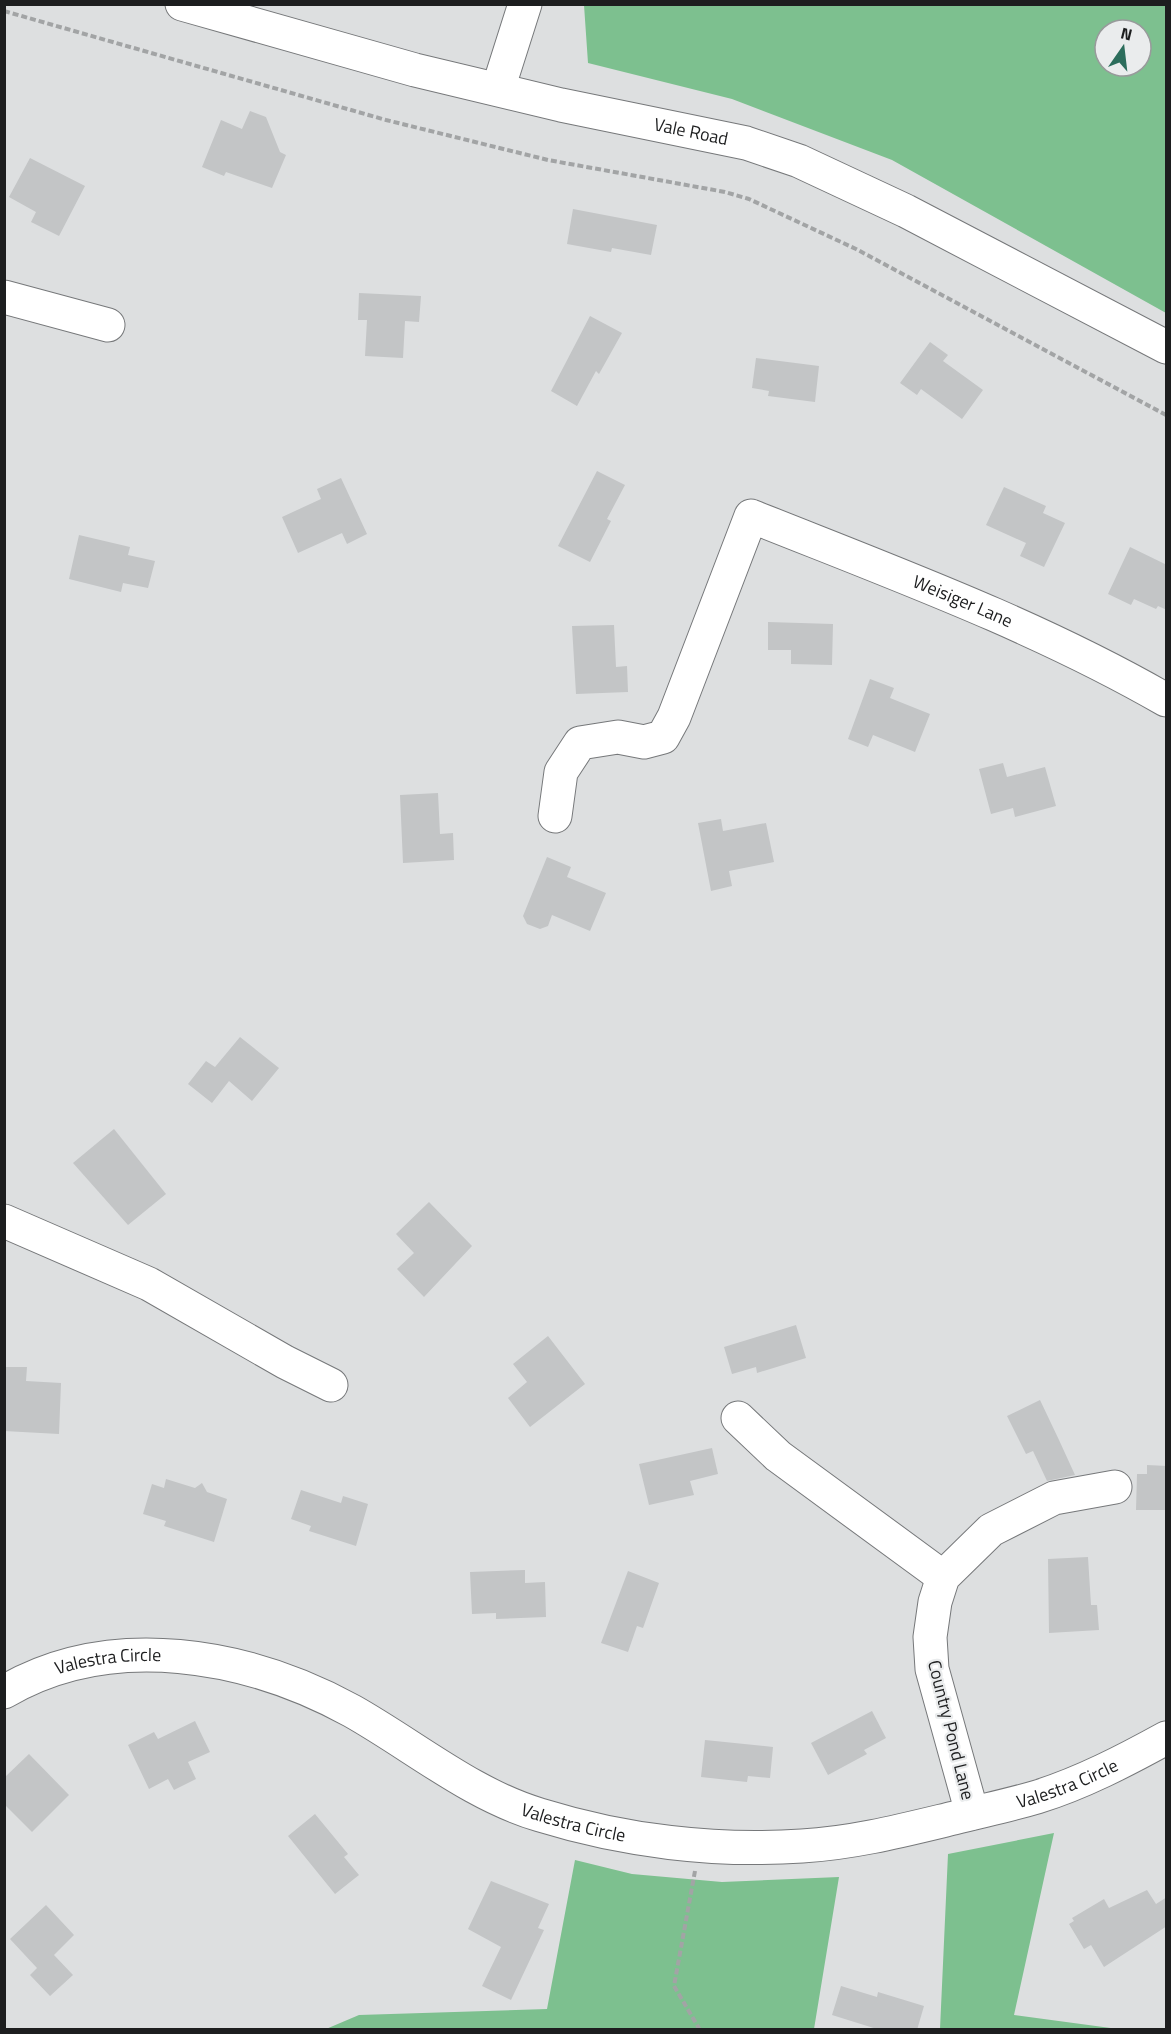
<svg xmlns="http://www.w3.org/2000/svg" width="1171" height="2034" font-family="'Titillium Web',sans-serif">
  <rect width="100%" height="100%" fill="#dddfe0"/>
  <g fill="#7dc08f" fill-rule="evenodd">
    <path d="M 584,5 L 1166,5 L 1166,313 L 892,160 L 732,99 L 588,63 ZM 1105,30 L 1141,30 L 1141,66 L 1105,66 Z"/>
    <path d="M 1054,1833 L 1014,2015 L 1118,2029 L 940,2029 L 948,1854 Z"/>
    <path d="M 575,1860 L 632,1874 L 722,1882 L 839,1877 L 814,2029 L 326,2029 L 359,2015 L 547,2009 Z"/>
  </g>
  <g fill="#c3c5c6">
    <path d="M 250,111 L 266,117 L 280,152 L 286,155 L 272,188 L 226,172 L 224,176 L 202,167 L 221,120 L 242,129 Z"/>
    <path d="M 30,158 L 85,186 L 59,236 L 31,222 L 36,212 L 9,197 Z"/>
    <path d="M 573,209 L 657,225 L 651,255 L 612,248 L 611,252 L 567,244 Z"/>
    <path d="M 359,293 L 421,296 L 419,322 L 405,321 L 403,358 L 365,356 L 367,320 L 358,320 Z"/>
    <path d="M 590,316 L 622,333 L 599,374 L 596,371 L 577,406 L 551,391 Z"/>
    <path d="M 930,342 L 948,355 L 943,361 L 983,390 L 962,419 L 921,389 L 917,395 L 900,383 Z"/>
    <path d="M 756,358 L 819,366 L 815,402 L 768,396 L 769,391 L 752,388 Z"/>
    <path d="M 597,471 L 625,485 L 607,519 L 611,521 L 590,562 L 558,546 Z"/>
    <path d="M 341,478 L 367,534 L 347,544 L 342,533 L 298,553 L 282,517 L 321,499 L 317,489 Z"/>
    <path d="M 1004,487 L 1046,506 L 1043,513 L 1065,523 L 1044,567 L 1020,556 L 1026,543 L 986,525 Z"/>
    <path d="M 79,535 L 130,547 L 128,555 L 155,561 L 148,588 L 123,583 L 121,592 L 69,579 Z"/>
    <path d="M 1130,547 L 1167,565 L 1167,610 L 1158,606 L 1156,609 L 1134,599 L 1131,605 L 1108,594 Z"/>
    <path d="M 768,622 L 833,624 L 832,665 L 791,664 L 791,650 L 768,650 Z"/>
    <path d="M 614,625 L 616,667 L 627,666 L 628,692 L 576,694 L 572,626 Z"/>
    <path d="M 870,679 L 894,688 L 890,698 L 930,714 L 915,752 L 873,735 L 868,747 L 848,739 Z"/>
    <path d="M 1003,763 L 1007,777 L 1045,767 L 1056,806 L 1015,817 L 1013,808 L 991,814 L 979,769 Z"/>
    <path d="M 438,793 L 440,834 L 453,833 L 454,860 L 403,863 L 400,795 Z"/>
    <path d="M 721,819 L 723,831 L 766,823 L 774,862 L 729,871 L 732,886 L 711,891 L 698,823 Z"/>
    <path d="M 547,857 L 571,867 L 567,877 L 606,893 L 590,931 L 552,915 L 548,926 L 540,929 L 527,924 L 523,916 Z"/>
    <path d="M 240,1037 L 279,1068 L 252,1101 L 229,1081 L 212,1103 L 188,1084 L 206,1061 L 215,1067 Z"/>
    <path d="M 114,1129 L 166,1194 L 128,1225 L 73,1163 Z"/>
    <path d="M 429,1202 L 472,1246 L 424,1297 L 397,1269 L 414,1253 L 396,1234 Z"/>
    <path d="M 796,1325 L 806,1358 L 757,1373 L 756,1367 L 732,1374 L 724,1347 Z"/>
    <path d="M 548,1336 L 585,1384 L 530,1427 L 508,1398 L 527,1382 L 513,1364 Z"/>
    <path d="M 4,1367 L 27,1367 L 26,1381 L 61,1383 L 59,1434 L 4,1431 Z"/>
    <path d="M 1040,1400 L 1059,1440 L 1075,1475 L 1047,1481 L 1033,1451 L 1026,1454 L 1007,1416 Z"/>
    <path d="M 712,1448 L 718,1474 L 690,1481 L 694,1495 L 649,1505 L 639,1464 Z"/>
    <path d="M 1147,1465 L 1167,1466 L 1167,1510 L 1136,1510 L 1137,1474 L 1147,1474 Z"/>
    <path d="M 166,1479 L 195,1488 L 202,1483 L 207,1492 L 227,1499 L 214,1542 L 164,1526 L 166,1521 L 143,1514 L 152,1484 L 164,1488 Z"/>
    <path d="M 301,1490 L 341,1503 L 343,1496 L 368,1504 L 356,1546 L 309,1531 L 311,1526 L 291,1519 Z"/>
    <path d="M 1088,1557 L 1091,1605 L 1097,1605 L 1099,1630 L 1049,1633 L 1048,1559 Z"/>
    <path d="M 525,1570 L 525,1583 L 545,1582 L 546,1617 L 496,1619 L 496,1613 L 472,1614 L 470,1572 Z"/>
    <path d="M 628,1571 L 659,1583 L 643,1628 L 637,1626 L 628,1652 L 601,1643 Z"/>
    <path d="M 872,1711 L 886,1738 L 864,1750 L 867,1754 L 828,1775 L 811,1743 Z"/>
    <path d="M 195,1721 L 210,1752 L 188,1762 L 196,1779 L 174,1790 L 168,1779 L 149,1789 L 128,1745 L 154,1732 L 158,1739 Z"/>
    <path d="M 705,1740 L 773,1747 L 770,1778 L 748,1776 L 747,1782 L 701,1777 Z"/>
    <path d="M 29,1754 L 69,1795 L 32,1832 L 4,1804 L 4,1778 Z"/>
    <path d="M 315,1814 L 348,1854 L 344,1857 L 359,1875 L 335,1894 L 288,1836 Z"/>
    <path d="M 491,1881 L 549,1904 L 538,1928 L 544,1930 L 511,2000 L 482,1986 L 501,1947 L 468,1929 Z"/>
    <path d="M 1147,1890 L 1156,1904 L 1167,1897 L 1167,1926 L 1104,1967 L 1091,1945 L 1084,1949 L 1069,1924 L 1074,1921 L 1072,1918 L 1104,1899 L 1109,1908 Z"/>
    <path d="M 46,1905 L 74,1935 L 54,1955 L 73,1975 L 50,1996 L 30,1975 L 37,1968 L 10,1939 Z"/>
    <path d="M 841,1986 L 877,1997 L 878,1992 L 924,2006 L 917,2030 L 880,2030 L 832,2015 Z"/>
  </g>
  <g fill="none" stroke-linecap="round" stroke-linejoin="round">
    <g stroke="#76787a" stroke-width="35">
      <g id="minor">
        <path d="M 498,89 L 525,4"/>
        <path d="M 4,297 L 108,325"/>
        <path id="s1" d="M 555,816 L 561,772 L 580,743 L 618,737 L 644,742 L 663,737 L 674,717 L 751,516 C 891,572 1036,625 1166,700"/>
        <path d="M 4,1221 L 149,1284 L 285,1362 L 331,1385"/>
        <path d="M 738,1418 L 778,1456 L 943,1577"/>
        <path id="s2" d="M 4,1692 C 111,1629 248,1654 352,1711 C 414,1746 472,1795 540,1815 C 624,1841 715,1852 802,1846 C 854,1843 904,1830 954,1818 C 981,1811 1010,1805 1037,1797 C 1082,1783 1126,1760 1166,1738"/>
        <path d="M 972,1813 L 932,1669 L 930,1637 L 935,1602 L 943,1577 L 991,1530 L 1054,1498 L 1115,1487"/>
      </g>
    </g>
    <g stroke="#76787a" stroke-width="35">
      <g id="major">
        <path id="s3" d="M 182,4 L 415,70 L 561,105 L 746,143 L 799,161 L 906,211 L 1166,347"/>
      </g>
    </g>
    <g stroke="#a2a4a5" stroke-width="4" stroke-dasharray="6 3" stroke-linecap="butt">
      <path d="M 4,11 L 386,120 L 548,160 L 725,192 L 749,199 L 856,249 L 1166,415"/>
      <path d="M 695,1871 L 674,1986 L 700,2030"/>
    </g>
    <use href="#minor" stroke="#fff" stroke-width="33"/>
    <use href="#major" stroke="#fff" stroke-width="33"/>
  </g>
  <g text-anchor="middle" stroke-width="4.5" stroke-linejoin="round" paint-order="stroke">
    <g font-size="18" fill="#1d1e1f" stroke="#eaeced">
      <text dy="6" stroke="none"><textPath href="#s3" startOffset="525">Vale Road</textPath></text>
      <text dy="6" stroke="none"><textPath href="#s1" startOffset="630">Weisiger Lane</textPath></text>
      <text dy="6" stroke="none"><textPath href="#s2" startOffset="110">Valestra Circle</textPath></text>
      <text transform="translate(951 1730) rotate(76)" y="6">Country Pond Lane</text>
      <text dy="6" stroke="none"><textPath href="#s2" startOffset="1118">Valestra Circle</textPath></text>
      <text dy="6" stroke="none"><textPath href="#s2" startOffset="614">Valestra Circle</textPath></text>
    </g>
  </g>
  <rect width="1171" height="2034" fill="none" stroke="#1d1e1f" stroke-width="12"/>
  <g transform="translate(1123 48) rotate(14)"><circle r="28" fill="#eaeced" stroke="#989a9b" stroke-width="1.5"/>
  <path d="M0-4.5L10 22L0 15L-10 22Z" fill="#2c6d5c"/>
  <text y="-9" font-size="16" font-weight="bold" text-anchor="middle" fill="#1d1e1f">N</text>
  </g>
</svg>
